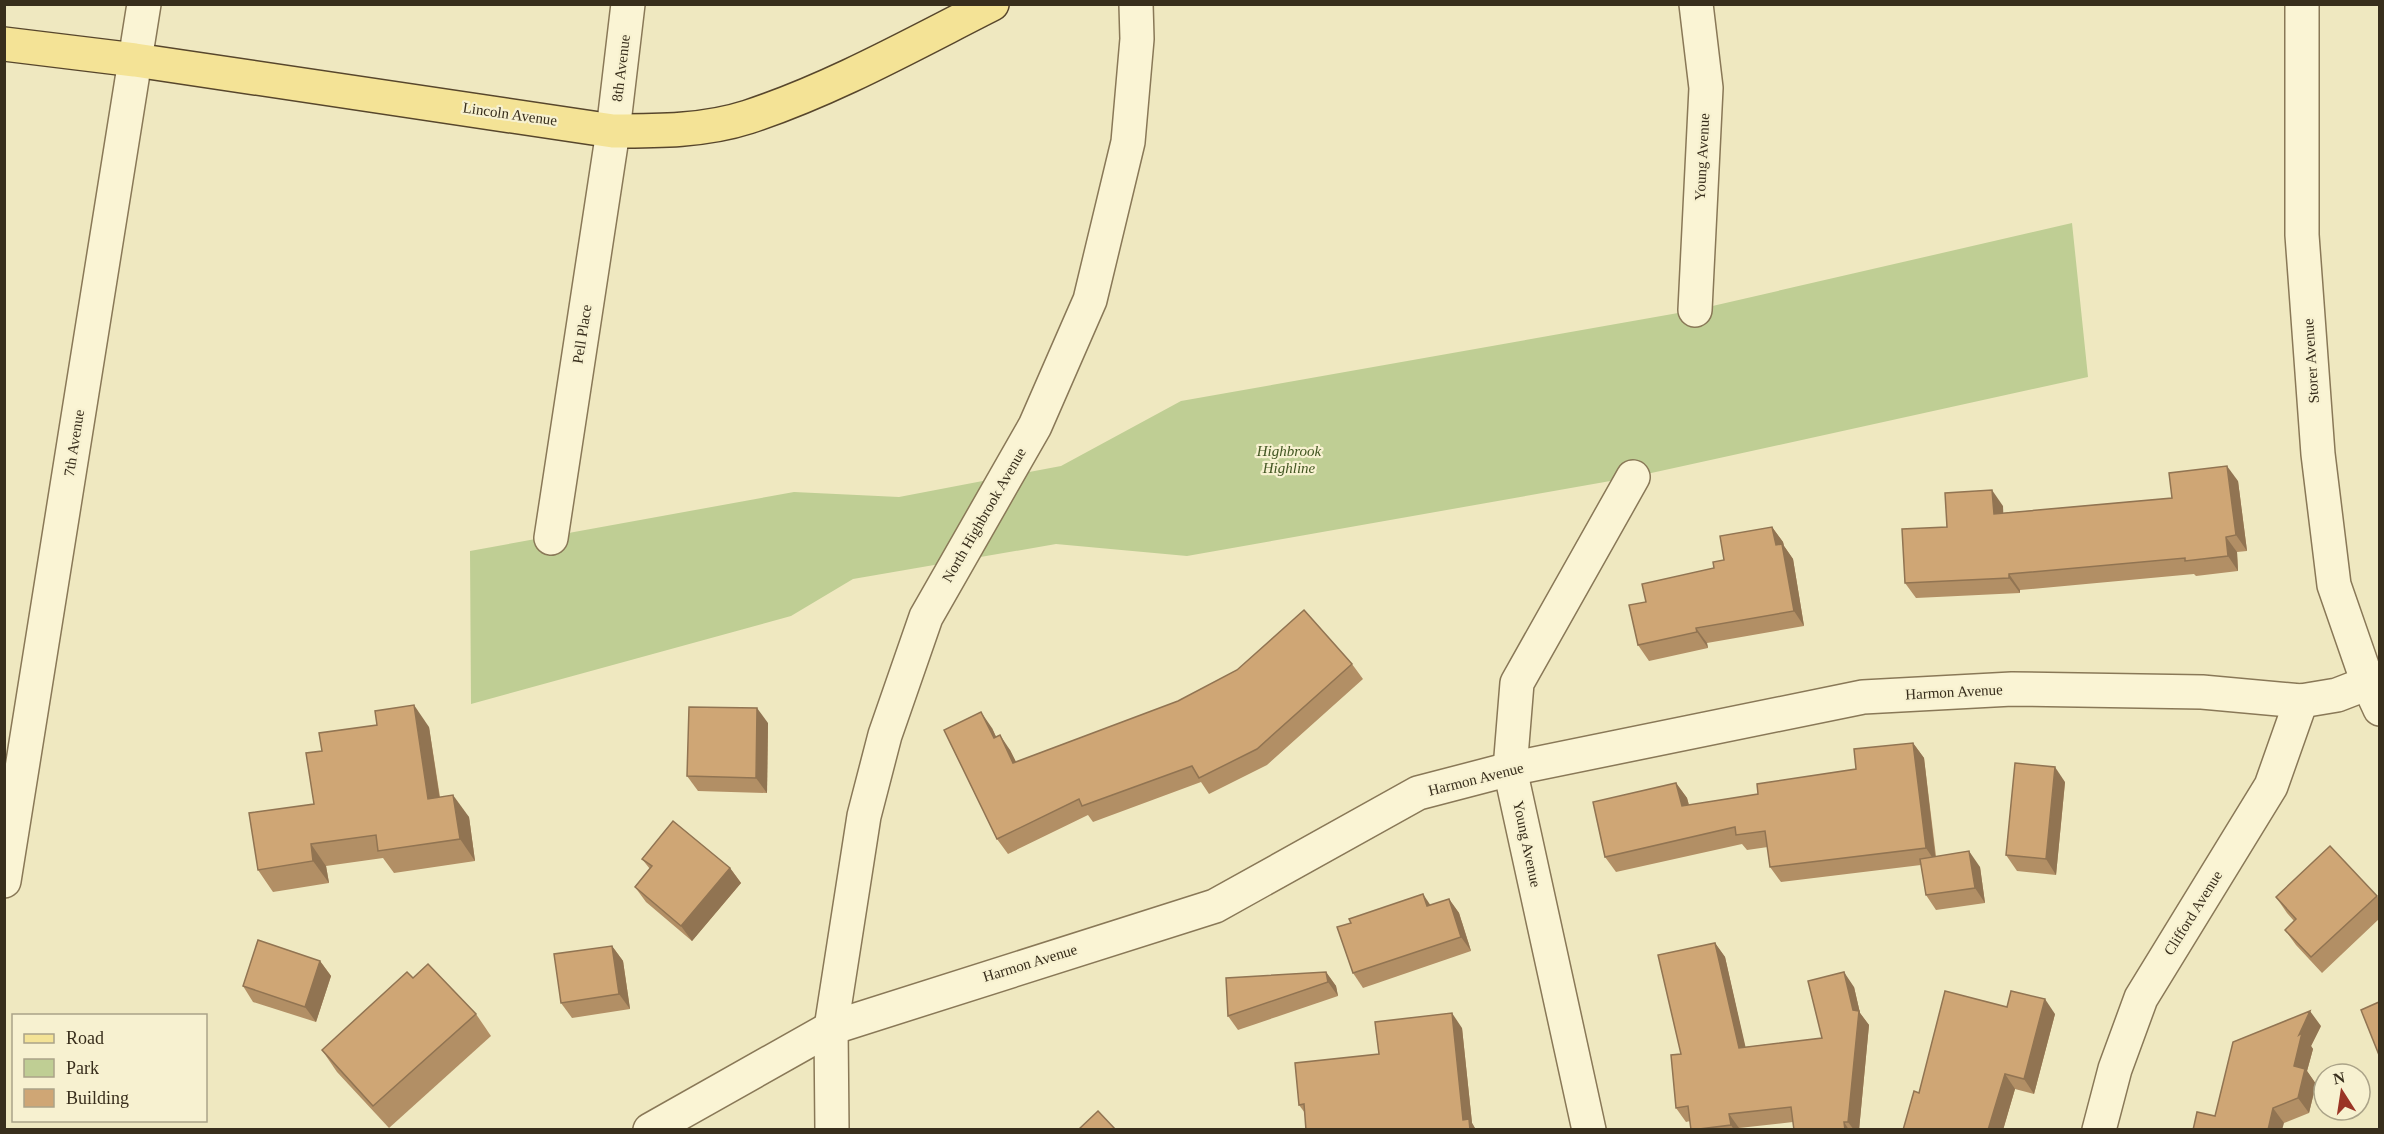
<svg xmlns="http://www.w3.org/2000/svg" width="2384" height="1134" font-family="Georgia,serif">
  <rect width="100%" height="100%" fill="#efe8c0"/>
  <path fill="#bfce94" d="M 2072,223 L 2088,377 L 1633,477 L 1187,556 L 1056,544 L 853,579 L 791,616 L 471,704 L 470,551 L 794,492 L 899,497 L 1061,466 L 1181,401 L 1695,310 Z"/>
  <g fill="none" stroke-linecap="round" stroke-linejoin="round">
    <g stroke="#897857" stroke-width="36">
      <g id="street">
        <path d="M 2302,4 L 2302,235 L 2318,454 L 2334,585 L 2368,683 L 2380,709"/>
        <path d="M 1695,310 L 1706,88 L 1696,4"/>
        <path d="M 551,538 L 613,131 L 628,4"/>
        <path d="M 4,881 L 144,4"/>
        <path d="M 650,1130 L 831,1028 L 1215,906 L 1418,793 L 1510,769 L 1863,697 L 2012,689 L 2202,692 L 2301,701 L 2337,695 L 2368,683"/>
        <path d="M 832,1130 L 831,1028 L 864,816 L 885,735 L 926,617 L 1035,426 L 1090,300 L 1128,142 L 1137,39 L 1136,4"/>
        <path d="M 1589,1130 L 1510,769 L 1517,683 L 1633,477"/>
        <path d="M 2099,1130 L 2115,1069 L 2141,998 L 2271,786 L 2301,701"/>
      </g>
    </g>
    <g stroke="#57462c" stroke-width="36">
      <path id="primary" d="M 4,44 L 135,60 L 613,131 C 658,131 705,131 748,117 C 833,89 913,44 992,4"/>
    </g>
    <use href="#street" stroke="#faf4d4" stroke-width="33"/>
    <use href="#primary" stroke="#f4e396" stroke-width="33"/>
  </g>
  <g fill="#b28f65">
    <path d="M 2238,481 L 2247,551 L 2237,552 L 2238,571 L 2196,576 L 2194,574 L 2020,590 L 2020,593 L 1916,598 L 1905,583 L 1947,527 L 2003,506 L 2003,513 L 2172,498 Z"/>
    <path d="M 1772,527 L 1783,542 L 1784,546 L 1793,559 L 1804,626 L 1707,643 L 1708,648 L 1649,661 L 1638,645 L 1646,602 L 1714,568 L 1724,560 Z"/>
    <path d="M 1352,664 L 1363,679 L 1267,765 L 1209,794 L 1201,782 L 1093,822 L 1088,815 L 1008,854 L 997,839 L 992,728 L 996,737 L 1010,750 L 1016,762 Z"/>
    <path d="M 768,723 L 767,793 L 698,791 L 687,776 Z"/>
    <path d="M 429,727 L 440,797 L 469,817 L 475,861 L 394,873 L 383,858 L 326,866 L 329,883 L 273,892 L 258,870 L 314,804 Z"/>
    <path d="M 1913,743 L 1924,758 L 1936,856 L 1980,867 L 1985,903 L 1936,910 L 1926,895 L 1921,865 L 1781,882 L 1770,867 L 1768,847 L 1747,850 L 1742,844 L 1616,872 L 1605,857 L 1676,783 L 1687,798 L 1689,805 L 1758,794 L 1856,769 Z"/>
    <path d="M 2065,782 L 2056,875 L 2017,871 L 2006,855 Z"/>
    <path d="M 642,859 L 730,868 L 741,883 L 692,941 L 646,902 L 635,887 L 650,869 Z"/>
    <path d="M 2377,896 L 2379,899 L 2379,919 L 2322,973 L 2296,945 L 2285,930 L 2294,921 L 2287,913 L 2276,897 Z"/>
    <path d="M 1449,899 L 1459,913 L 1471,951 L 1363,988 L 1353,973 L 1430,905 Z"/>
    <path d="M 1715,943 L 1725,957 L 1745,1047 L 1822,1038 L 1854,987 L 1860,1013 L 1869,1025 L 1859,1130 L 1794,1130 L 1793,1122 L 1739,1128 L 1739,1130 L 1691,1130 L 1690,1121 L 1686,1122 L 1676,1108 L 1681,1054 Z"/>
    <path d="M 612,946 L 623,961 L 630,1009 L 572,1018 L 561,1003 Z"/>
    <path d="M 320,961 L 331,976 L 316,1022 L 253,1002 L 243,986 Z"/>
    <path d="M 1326,972 L 1336,986 L 1338,996 L 1238,1030 L 1228,1016 Z"/>
    <path d="M 2007,1007 L 2055,1014 L 2034,1094 L 2015,1089 L 2003,1130 L 1903,1130 L 1919,1093 Z"/>
    <path d="M 476,1014 L 491,1036 L 389,1128 L 337,1072 L 322,1050 Z"/>
    <path d="M 2321,1026 L 2311,1046 L 2313,1049 L 2307,1071 L 2316,1084 L 2309,1113 L 2284,1123 L 2193,1130 L 2215,1116 Z"/>
    <path d="M 1462,1028 L 1472,1123 L 1476,1130 L 1306,1130 L 1305,1113 L 1299,1105 L 1379,1054 Z"/>
  </g>
  <g fill="#917452">
    <path d="M 2227,466 L 2238,481 L 2247,551 L 2236,535 Z"/>
    <path d="M 1992,490 L 2003,506 L 2004,530 L 1994,514 Z"/>
    <path d="M 1772,527 L 1783,542 L 1784,546 L 1793,559 L 1804,626 L 1794,611 L 1776,545 Z"/>
    <path d="M 2226,537 L 2237,552 L 2238,571 L 2228,556 Z"/>
    <path d="M 2009,574 L 2020,590 L 2020,593 L 2009,578 Z"/>
    <path d="M 1696,628 L 1707,643 L 1708,648 L 1697,632 Z"/>
    <path d="M 414,705 L 429,727 L 443,821 L 428,799 Z"/>
    <path d="M 757,708 L 768,723 L 767,793 L 756,778 Z"/>
    <path d="M 981,712 L 992,728 L 1004,754 L 994,738 Z"/>
    <path d="M 1000,735 L 1010,750 L 1024,778 L 1013,763 Z"/>
    <path d="M 1913,743 L 1924,758 L 1936,863 L 1926,848 Z"/>
    <path d="M 2055,767 L 2065,782 L 2056,875 L 2046,859 Z"/>
    <path d="M 1676,783 L 1687,798 L 1693,821 L 1682,806 Z"/>
    <path d="M 453,795 L 469,817 L 475,861 L 460,839 Z"/>
    <path d="M 311,844 L 326,866 L 329,883 L 313,861 Z"/>
    <path d="M 1969,851 L 1980,867 L 1985,903 L 1975,888 Z"/>
    <path d="M 730,868 L 741,883 L 692,941 L 681,926 Z"/>
    <path d="M 1423,894 L 1433,909 L 1427,906 Z"/>
    <path d="M 1449,899 L 1459,913 L 1471,951 L 1461,937 Z"/>
    <path d="M 1715,943 L 1725,957 L 1749,1062 L 1739,1048 Z"/>
    <path d="M 612,946 L 623,961 L 630,1009 L 619,994 Z"/>
    <path d="M 320,961 L 331,976 L 316,1022 L 305,1007 Z"/>
    <path d="M 1326,972 L 1336,986 L 1338,996 L 1328,982 Z"/>
    <path d="M 1844,972 L 1854,987 L 1860,1013 L 1869,1025 L 1859,1130 L 1854,1130 L 1848,1122 L 1853,1010 Z"/>
    <path d="M 2045,999 L 2055,1014 L 2034,1094 L 2024,1079 Z"/>
    <path d="M 2310,1011 L 2321,1026 L 2311,1046 L 2313,1049 L 2307,1071 L 2316,1084 L 2309,1113 L 2298,1098 L 2294,1066 L 2299,1035 Z"/>
    <path d="M 1452,1013 L 1462,1028 L 1472,1123 L 1476,1130 L 1469,1130 L 1463,1120 Z"/>
    <path d="M 2005,1074 L 2015,1089 L 2003,1130 L 1988,1130 Z"/>
    <path d="M 2273,1108 L 2284,1123 L 2282,1130 L 2268,1130 Z"/>
    <path d="M 1729,1114 L 1739,1128 L 1739,1130 L 1734,1130 L 1731,1125 Z"/>
    <path d="M 1844,1122 L 1849,1130 L 1845,1130 Z"/>
  </g>
  <g fill="#cfa675" stroke="#917452" stroke-width="1.5">
    <path d="M 2227,466 L 2236,535 L 2226,537 L 2228,556 L 2185,561 L 2185,558 L 2009,574 L 2009,578 L 1905,583 L 1902,529 L 1947,527 L 1945,493 L 1992,490 L 1994,514 L 2172,498 L 2169,473 Z"/>
    <path d="M 1772,527 L 1776,545 L 1782,544 L 1794,611 L 1696,628 L 1697,632 L 1638,645 L 1629,605 L 1646,602 L 1642,584 L 1714,568 L 1713,562 L 1724,560 L 1720,536 Z"/>
    <path d="M 1304,610 L 1352,664 L 1257,749 L 1199,778 L 1192,766 L 1082,806 L 1079,799 L 997,839 L 944,730 L 981,712 L 994,738 L 1000,735 L 1013,763 L 1178,701 L 1237,670 Z"/>
    <path d="M 414,705 L 428,799 L 453,795 L 460,839 L 378,851 L 376,835 L 311,844 L 313,861 L 258,870 L 249,813 L 314,804 L 306,753 L 322,751 L 319,733 L 377,725 L 375,711 Z"/>
    <path d="M 689,707 L 757,708 L 756,778 L 687,776 Z"/>
    <path d="M 1913,743 L 1926,848 L 1770,867 L 1765,831 L 1736,835 L 1735,827 L 1605,857 L 1593,802 L 1676,783 L 1682,806 L 1758,794 L 1757,784 L 1856,769 L 1854,749 Z"/>
    <path d="M 2015,763 L 2055,767 L 2046,859 L 2006,855 Z"/>
    <path d="M 673,821 L 730,868 L 681,926 L 635,887 L 652,866 L 642,859 Z"/>
    <path d="M 2330,846 L 2377,896 L 2311,957 L 2285,930 L 2296,919 L 2276,897 Z"/>
    <path d="M 1969,851 L 1975,888 L 1926,895 L 1920,859 Z"/>
    <path d="M 1423,894 L 1427,906 L 1449,899 L 1461,937 L 1353,973 L 1337,927 L 1351,923 L 1349,919 Z"/>
    <path d="M 258,940 L 320,961 L 305,1007 L 243,986 Z"/>
    <path d="M 1715,943 L 1739,1048 L 1822,1038 L 1808,981 L 1844,972 L 1853,1010 L 1859,1011 L 1848,1122 L 1844,1122 L 1845,1130 L 1794,1130 L 1791,1107 L 1729,1114 L 1731,1125 L 1691,1130 L 1688,1106 L 1676,1108 L 1671,1055 L 1681,1054 L 1658,955 Z"/>
    <path d="M 612,946 L 619,994 L 561,1003 L 554,954 Z"/>
    <path d="M 428,964 L 476,1014 L 373,1106 L 322,1050 L 407,972 L 413,978 Z"/>
    <path d="M 1326,972 L 1328,982 L 1228,1016 L 1226,978 Z"/>
    <path d="M 1945,991 L 2007,1007 L 2011,991 L 2045,999 L 2024,1079 L 2005,1074 L 1988,1130 L 1903,1130 L 1914,1091 L 1919,1093 Z"/>
    <path d="M 2379,1002 L 2379,1055 L 2361,1010 Z"/>
    <path d="M 2310,1011 L 2299,1035 L 2302,1033 L 2294,1066 L 2305,1069 L 2298,1098 L 2273,1108 L 2268,1130 L 2193,1130 L 2197,1112 L 2215,1116 L 2233,1042 Z"/>
    <path d="M 1452,1013 L 1463,1120 L 1469,1119 L 1470,1130 L 1306,1130 L 1304,1104 L 1299,1105 L 1295,1063 L 1379,1054 L 1375,1022 Z"/>
    <path d="M 1098,1111 L 1116,1130 L 1078,1130 Z"/>
  </g>
  <g text-anchor="middle" stroke-width="4.5" stroke-linejoin="round" paint-order="stroke">
    <g font-size="15" fill="#382e1c" stroke="#f7f1d0">
      <text transform="translate(621 68) rotate(-83)" y="5">8th Avenue</text>
      <text transform="translate(510 114) rotate(8)" y="5">Lincoln Avenue</text>
      <text transform="translate(1702 157) rotate(-87)" y="5">Young Avenue</text>
      <text transform="translate(582 334) rotate(-81)" y="5">Pell Place</text>
      <text transform="translate(2311 361) rotate(-94)" y="5">Storer Avenue</text>
      <text transform="translate(74 443) rotate(-81)" y="5">7th Avenue</text>
      <text transform="translate(984 515) rotate(-60)" y="5">North Highbrook Avenue</text>
      <text transform="translate(1954 692) rotate(-3)" y="5">Harmon Avenue</text>
      <text transform="translate(1476 779) rotate(-14)" y="5">Harmon Avenue</text>
      <text transform="translate(1527 844) rotate(78)" y="5">Young Avenue</text>
      <text transform="translate(2193 913) rotate(-58)" y="5">Clifford Avenue</text>
      <text transform="translate(1030 963) rotate(-17)" y="5">Harmon Avenue</text>
    </g>
    <g font-size="15" font-style="italic" fill="#425622" stroke="#f7f1d0">
      <text x="1289" y="456">Highbrook<tspan x="1289" dy="17">Highline</tspan></text>
    </g>
  </g>
  <rect width="2384" height="1134" fill="none" stroke="#382e1c" stroke-width="12"/>
  <rect x="12" y="1014" width="195" height="108" fill="#f7f1d0" stroke="#aba388" stroke-width="1.5"/>
  <rect x="24" y="1034" width="30" height="9" fill="#f4e396" stroke="#aba388" stroke-width="1.5"/>
  <text x="66" y="1044" font-size="18" fill="#382e1c">Road</text>
  <rect x="24" y="1059" width="30" height="18" fill="#bfce94" stroke="#aba388" stroke-width="1.5"/>
  <text x="66" y="1074" font-size="18" fill="#382e1c">Park</text>
  <rect x="24" y="1089" width="30" height="18" fill="#cfa675" stroke="#aba388" stroke-width="1.5"/>
  <text x="66" y="1104" font-size="18" fill="#382e1c">Building</text>
  <g transform="translate(2342 1092) rotate(348)"><circle r="28" fill="#f7f1d0" stroke="#aba388" stroke-width="1.5"/>
  <path d="M0-4.5L10 22L0 15L-10 22Z" fill="#9a3425"/>
  <text y="-9" font-size="16" font-weight="bold" text-anchor="middle" fill="#382e1c">N</text>
  </g>
</svg>
